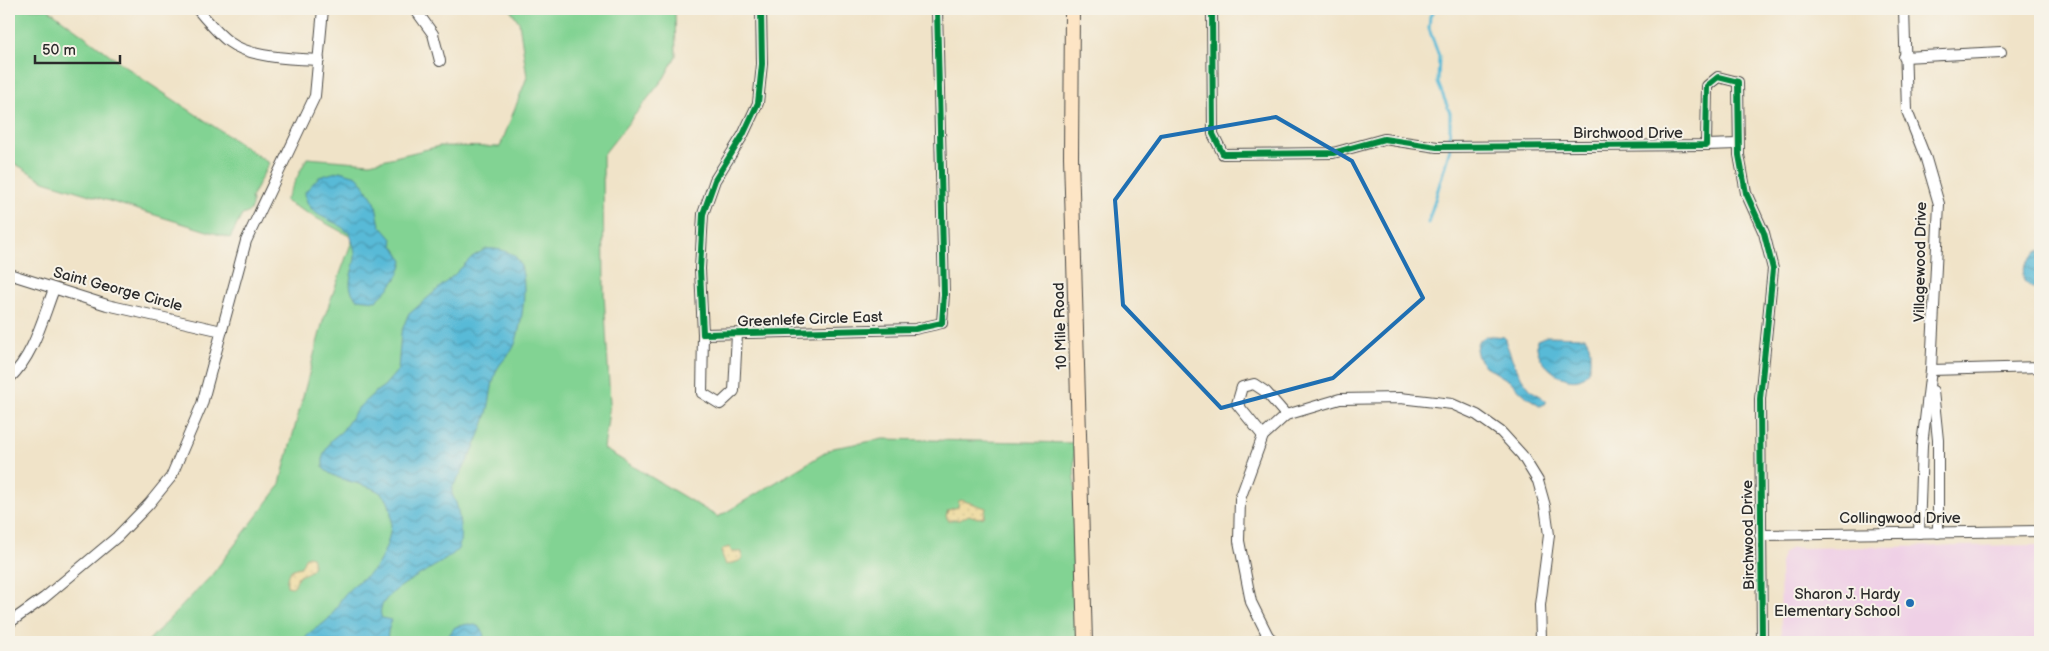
<svg xmlns="http://www.w3.org/2000/svg" width="2049" height="651" font-family="'Balsamiq Sans',sans-serif">
  <defs>
    <pattern id="sand-dots" width="8" height="8" patternUnits="userSpaceOnUse" patternTransform="scale(1.25)"><rect width="8" height="8" fill="#eeda9e"/><path d="M2 2h.1M6 6h.1" fill="none" stroke="#cb8" stroke-width="1.8" stroke-linecap="round"/></pattern>
    <pattern id="water-waves" width="16" height="10" patternUnits="userSpaceOnUse" patternTransform="scale(1.25)"><rect width="16" height="10" fill="#58bad7"/><path d="M0 5q4-4 8 0t8 0" fill="none" stroke="#4997af"/></pattern>
  </defs>
  <rect width="100%" height="100%" fill="#f7f3e8"/>
  <filter id="ink" filterUnits="userSpaceOnUse"><feTurbulence type="fractalNoise" baseFrequency=".02" numOctaves="2"/><feDisplacementMap in="SourceGraphic" scale="10" xChannelSelector="R" yChannelSelector="G"/><feConvolveMatrix kernelMatrix="1 2 1 2 8 2 1 2 1" color-interpolation-filters="sRGB"/></filter>
  <filter id="wash" filterUnits="userSpaceOnUse"><feTurbulence type="fractalNoise" baseFrequency=".0096" numOctaves="4" result="noise"/><feDisplacementMap in="SourceGraphic" scale="20" xChannelSelector="R" yChannelSelector="G"/><feGaussianBlur stdDeviation="1.12" result="paint"/><feColorMatrix in="noise" values="0 0 0 0 0 0 0 0 0 0 0 0 0 0 0 0 0 1.4 0 .05"/><feComposite in="paint" operator="in"/></filter>
  <g filter="url(#wash)">
    <rect width="100%" height="100%" fill="#f0e3c8"/>
    <path fill="#efd0e6" d="M 2040,545 L 2040,642 L 1781,642 L 1780,563 L 1783,554 L 1791,548 Z"/>
    <g fill="#82d393" stroke="#567f5f">
      <path d="M 9,9 L 48,9 L 144,80 L 269,163 L 251,198 C 254,206 251,213 242,215 L 230,238 L 44,181 L 9,160 Z"/>
      <path d="M 510,9 L 675,9 L 676,56 L 664,78 L 603,155 L 604,292 L 610,403 L 604,449 L 718,517 L 833,448 L 883,439 L 1074,443 L 1078,642 L 147,642 L 211,576 L 279,487 L 323,321 L 353,238 L 285,201 L 307,158 L 370,163 L 440,146 L 500,147 L 527,77 L 519,22 Z"/>
    </g>
    <g fill="url(#sand-dots)" stroke="#8c8264">
      <path d="M 961,500 L 986,508 L 984,517 L 978,518 L 969,515 L 959,520 L 948,520 L 946,516 L 948,510 L 958,507 L 959,501 Z"/>
      <path d="M 729,547 L 732,552 L 742,552 L 742,558 L 739,561 L 726,565 L 721,552 L 723,549 Z"/>
      <path d="M 308,556 L 312,557 C 317,569 309,573 298,576 L 295,585 L 292,587 L 287,586 C 286,575 289,568 301,567 L 305,558 Z"/>
    </g>
    <g fill="url(#water-waves)" stroke="#427281">
      <path d="M 340,171 L 357,176 L 362,182 L 375,202 L 380,225 L 392,239 L 393,245 L 403,261 C 399,279 389,289 376,301 L 357,299 C 344,287 353,272 355,258 C 356,250 352,242 350,234 C 345,230 339,224 333,222 C 318,215 306,210 305,192 L 319,177 Z"/>
      <path d="M 486,249 C 496,248 515,251 519,262 C 529,281 522,324 515,344 C 511,355 500,361 496,372 C 491,385 491,399 487,413 C 480,438 466,466 452,488 C 451,495 454,497 456,503 C 459,511 463,542 458,549 C 446,566 369,592 382,618 L 391,620 L 388,632 L 387,642 L 304,642 C 308,630 316,630 325,622 C 334,615 338,602 345,594 C 353,584 365,578 374,569 C 387,554 399,515 385,497 C 371,481 340,485 323,468 L 323,456 L 331,440 L 342,431 L 358,408 L 374,393 L 384,386 L 398,370 L 401,333 L 408,315 L 454,275 L 472,257 Z"/>
      <path d="M 2040,251 L 2040,288 L 2032,288 L 2024,281 C 2020,269 2030,257 2040,251 Z"/>
      <path d="M 1495,336 L 1504,337 C 1511,356 1517,375 1531,390 C 1536,394 1542,397 1547,402 L 1541,406 L 1527,397 L 1511,382 L 1485,366 L 1478,358 L 1476,349 L 1478,341 L 1485,337 Z"/>
      <path d="M 1547,336 L 1585,337 C 1590,344 1590,348 1590,356 C 1593,402 1532,372 1537,340 Z"/>
      <path d="M 468,624 C 481,625 484,629 484,642 L 444,642 L 455,627 Z"/>
    </g>
    <g fill="none" stroke-linecap="round" stroke-linejoin="round">
      <path stroke="#58bad7" stroke-width="3" d="M 1428,223 L 1450,149 L 1450,113 L 1438,83 L 1439,56 L 1429,29 L 1430,16 L 1436,9"/>
    </g>
  </g>
  <g filter="url(#ink)">
    <g fill="none" stroke-linecap="round" stroke-linejoin="round">
      <g stroke="#494743" stroke-width="12">
        <g id="street">
          <path d="M 197,9 C 207,20 217,33 229,42 C 250,58 294,59 319,60"/>
          <path d="M 415,9 L 433,34 L 440,61"/>
          <path d="M 761,9 L 762,64 L 758,103 L 743,135 L 715,180 L 703,214 L 700,269 L 703,334 L 915,329 L 942,323 L 944,294 L 937,9"/>
          <path d="M 1212,9 L 1213,134 L 1223,154 L 1333,153 L 1384,139 L 1437,147 L 1706,145 L 1707,86 L 1718,77 L 1738,82 L 1739,155 L 1746,193 L 1764,233 L 1773,269 L 1760,399 L 1762,642"/>
          <path d="M 1904,9 L 1907,111 L 1926,159 L 1939,204 L 1931,370 L 1922,445 L 1919,533"/>
          <path d="M 1904,57 L 2001,52"/>
          <path d="M 1706,145 L 1738,144"/>
          <path d="M 9,274 L 107,305 L 222,331"/>
          <path d="M 703,334 L 702,393 L 720,404 L 734,391 L 737,334"/>
          <path d="M 1931,370 L 2040,367"/>
          <path d="M 9,379 C 34,355 42,320 54,289"/>
          <path d="M 1933,391 L 1938,440 L 1938,533"/>
          <path d="M 1263,436 L 1237,404 L 1242,387 L 1254,384 L 1266,392 L 1286,415"/>
          <path d="M 1760,535 L 2040,531"/>
          <path d="M 9,623 L 44,598 L 117,537 L 149,504 L 171,477 L 202,404 L 246,241 L 315,96 L 323,9"/>
          <path d="M 1257,642 L 1268,636"/>
          <path d="M 1275,642 L 1268,636 L 1251,602 L 1239,541 L 1240,499 L 1263,436 L 1286,415 L 1340,399 L 1400,398 L 1452,404 L 1477,415 L 1501,432 L 1522,455 L 1538,481 L 1545,506 L 1549,535 L 1540,605 L 1541,639 L 1539,642"/>
        </g>
      </g>
      <g stroke="#494743" stroke-width="16">
        <path id="secondary" d="M 1072,9 L 1071,157 L 1085,642"/>
      </g>
      <use href="#street" stroke="#fff" stroke-width="10"/>
      <use href="#secondary" stroke="#fde5c5" stroke-width="14"/>
      <g stroke="#f7f3e8" stroke-width="9">
        <g id="cycleway">
          <path d="M 761,9 L 762,64 L 758,103 L 743,135 L 715,180 L 703,214 L 700,269 L 703,334 L 915,329 L 942,323 L 944,294 L 937,9"/>
          <path d="M 1212,9 L 1213,134 L 1223,154 L 1333,153 L 1384,139 L 1437,147 L 1706,145 L 1707,86 L 1718,77 L 1738,82 L 1739,155 L 1746,193 L 1764,233 L 1773,269 L 1760,399 L 1762,642"/>
        </g>
      </g>
      <use href="#cycleway" stroke="#00873e" stroke-width="6"/>
    </g>
  </g>
  <path fill="none" stroke="#1f6fb2" stroke-width="4" stroke-linejoin="round" d="M 1276,117 L 1352,161 L 1423,298 L 1333,378 L 1221,408 L 1123,305 L 1115,200 L 1161,137 Z"/>
  <circle fill="#1f6fb2" stroke="#f7f3e8" stroke-width="2" cx="1910" cy="603" r="5"/>
  <g text-anchor="middle" stroke-width="4" stroke-linejoin="round" paint-order="stroke">
    <g font-size="15" fill="#2b2b2b" stroke="#f7f3e8">
      <text x="1628" y="138">Birchwood Drive</text>
      <text transform="translate(1920 262) rotate(-89)" y="5">Villagewood Drive</text>
      <text transform="translate(118 289) rotate(15)" y="5">Saint George Circle</text>
      <text transform="translate(810 319) rotate(-2)" y="5">Greenlefe Circle East</text>
      <text transform="translate(1060 326) rotate(-92)" y="5">10 Mile Road</text>
      <text x="1900" y="523">Collingwood Drive</text>
      <text transform="translate(1748 535) rotate(-91)" y="5">Birchwood Drive</text>
    </g>
    <g font-size="15" fill="#2b2b2b" stroke="#f7f3e8" text-anchor="end">
      <text x="1900" y="599">Sharon J. Hardy<tspan x="1900" dy="17">Elementary School</tspan></text>
    </g>
  </g>
  <rect width="2049" height="651" fill="none" stroke="#f7f3e8" stroke-width="30"/>
  <path d="M35 55v8h85v-8" fill="none" stroke="#2b2b2b" stroke-width="2.5"/>
  <text x="42" y="55" font-size="15" fill="#2b2b2b" stroke="#f7f3e8" stroke-width="4" paint-order="stroke">50 m</text>
</svg>
